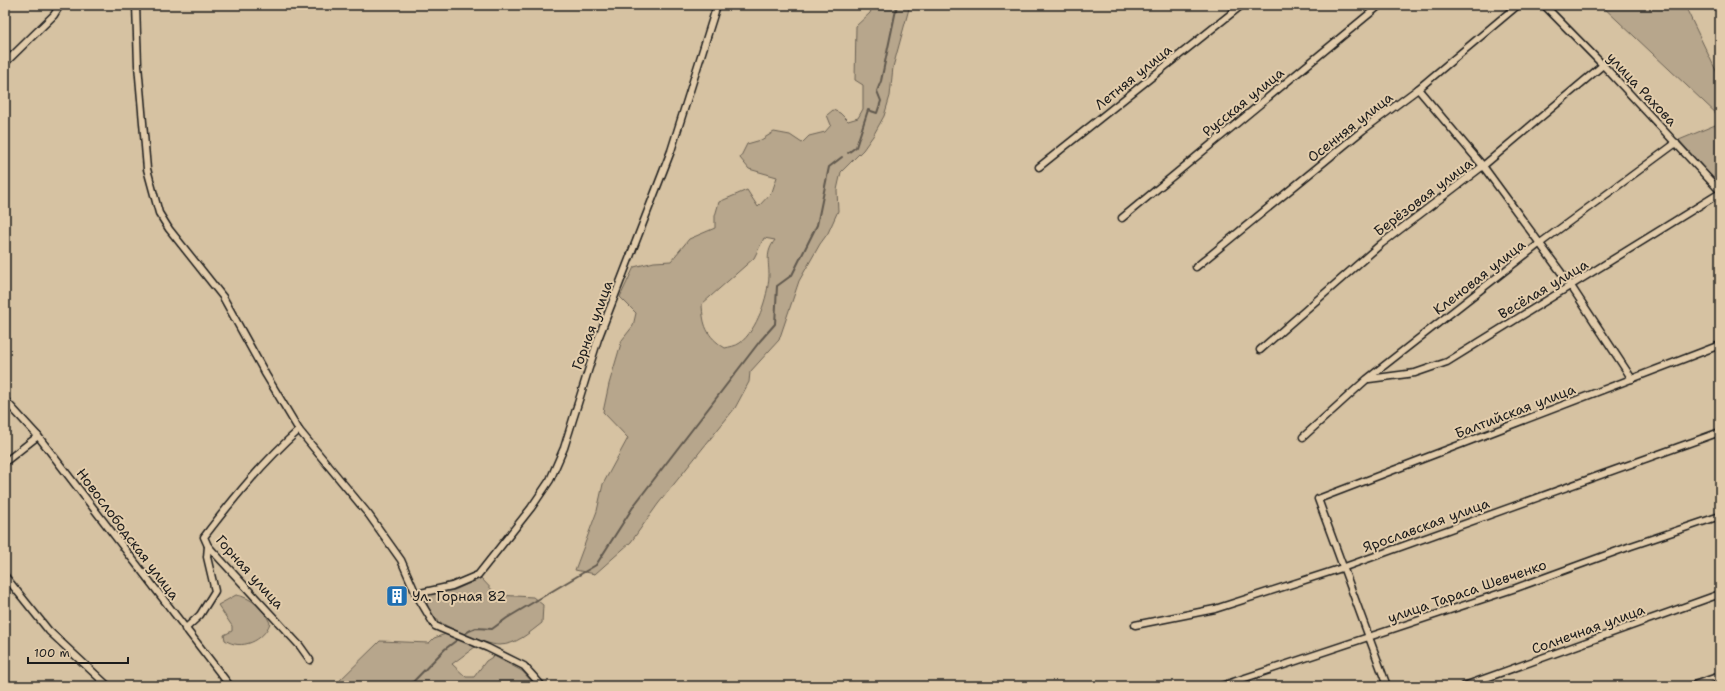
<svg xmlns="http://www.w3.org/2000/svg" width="1725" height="691" font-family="'Shantell Sans',sans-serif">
  <rect width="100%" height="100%" fill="#d6c2a2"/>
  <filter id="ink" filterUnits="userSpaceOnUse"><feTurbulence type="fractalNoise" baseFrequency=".025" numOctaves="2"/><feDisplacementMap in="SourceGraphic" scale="8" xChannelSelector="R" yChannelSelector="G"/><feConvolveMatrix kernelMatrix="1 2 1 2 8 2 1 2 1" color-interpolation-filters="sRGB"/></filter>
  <g filter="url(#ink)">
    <g fill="#b7a68c" stroke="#6a6154" fill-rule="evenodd">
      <path d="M 873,5 L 910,5 L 893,67 L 890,96 L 884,116 L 873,136 L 863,150 L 841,172 L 837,190 L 838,211 L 828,233 L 820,244 L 799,281 L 779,340 L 750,372 L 749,382 L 735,408 L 658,504 L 631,542 L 595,574 L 575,570 L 597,511 L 603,484 L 628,438 L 603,412 L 609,384 L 622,340 L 633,326 L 636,313 L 620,297 L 634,267 L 654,262 L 671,261 L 689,239 L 715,228 L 715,216 L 719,202 L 747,190 L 758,207 L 772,192 L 777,177 L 749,169 L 740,158 L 747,144 L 761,140 L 774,132 L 790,135 L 802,143 L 809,136 L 825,132 L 831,125 L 827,115 L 833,110 L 840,113 L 848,121 L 858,118 L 863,109 L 863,85 L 855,80 L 856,26 L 870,13 ZM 764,238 L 775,240 C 765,253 769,261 769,276 C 768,297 757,330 740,343 C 736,346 729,347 725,348 C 706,336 703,325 702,304 L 754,258 Z"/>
      <path d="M 1601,5 L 1682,5 L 1686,8 L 1720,79 L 1720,117 Z"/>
      <path d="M 1720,123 L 1720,186 L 1679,140 Z"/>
      <path d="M 481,578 L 497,595 L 533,597 L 543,605 L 542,623 C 529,633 516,645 499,645 C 486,645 443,627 434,617 C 429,612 425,601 428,595 L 455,590 Z"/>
      <path d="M 236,595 C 251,597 264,609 270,623 C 264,641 241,651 225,640 L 224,635 L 232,631 L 232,626 L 218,605 Z"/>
      <path d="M 449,633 L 475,647 L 452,664 L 466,677 L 474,677 L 486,661 L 494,656 L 522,671 L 536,686 L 334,686 L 380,641 L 429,643 L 434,638 Z"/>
    </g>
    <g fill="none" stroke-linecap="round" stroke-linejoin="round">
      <g stroke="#61594e" stroke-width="2">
        <path d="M 848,153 L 856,147 L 868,110 L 877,113 L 881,101 L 877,91 L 881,81 L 897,5"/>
        <path d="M 409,686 L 445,649 L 469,631 L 476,628 L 492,629 L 507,618 L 596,565 L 635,504 L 760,341 L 775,324 L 777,286 L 792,275 L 817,225 L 829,167 L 842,157"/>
      </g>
      <g stroke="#1c1c1c" stroke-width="9">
        <g id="street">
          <path d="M 136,5 L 138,65 L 147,169 L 159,213 L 169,229 L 223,297 L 266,375 L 299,430 L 369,515 L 401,560 L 416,594 L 435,626 L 488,648 L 524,666 L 542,686"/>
          <path d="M 1544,5 L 1603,65 L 1720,191"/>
          <path d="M 5,63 L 54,15 L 60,5"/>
          <path d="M 1418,89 L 1483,166 L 1571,286 L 1632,379"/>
          <path d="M 1039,167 L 1242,5"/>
          <path d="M 1122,218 L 1380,5"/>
          <path d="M 1196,267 L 1363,130 L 1418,89 L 1518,5"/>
          <path d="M 1260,350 L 1381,244 L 1483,166 L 1603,65"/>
          <path d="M 1369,379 L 1415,373 L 1447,362 L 1720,193"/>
          <path d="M 5,400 L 38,436 L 230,686"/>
          <path d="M 299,430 C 263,462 233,499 204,537 L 208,546 L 300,646 L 310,660"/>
          <path d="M 1303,437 L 1367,379 L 1539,244 L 1676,143"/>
          <path d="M 5,462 L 38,436"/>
          <path d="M 5,576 L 49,631 L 108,686"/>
          <path d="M 416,594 L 452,586 L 478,575 L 531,508 L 550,480 L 564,448 L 598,339 L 671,151 L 717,5"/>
          <path d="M 1135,625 L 1215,609 L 1342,568 L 1720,432"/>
          <path d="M 185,629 L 200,615 L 215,591 L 207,557 L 208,546"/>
          <path d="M 1221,686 L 1516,588 L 1631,546 L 1720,516"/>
          <path d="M 1387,686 L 1318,499 L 1720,345"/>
          <path d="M 1464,686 L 1720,594"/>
          <path d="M 1691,686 L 1720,676"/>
        </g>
      </g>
      <use href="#street" stroke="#e2ccab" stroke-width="6"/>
    </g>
  </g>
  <defs>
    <g id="building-square" transform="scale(1.15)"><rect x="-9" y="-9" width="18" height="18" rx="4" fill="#1f6fb2" stroke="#e2ccab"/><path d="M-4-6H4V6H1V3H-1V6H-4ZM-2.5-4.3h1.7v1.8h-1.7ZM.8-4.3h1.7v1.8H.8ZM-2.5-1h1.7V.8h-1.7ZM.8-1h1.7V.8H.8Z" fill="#fff"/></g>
  </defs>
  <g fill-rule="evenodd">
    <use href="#building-square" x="397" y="596"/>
  </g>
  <g text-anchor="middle" stroke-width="4" stroke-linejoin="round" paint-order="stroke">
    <g font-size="14" fill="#1c1c1c" stroke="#e2ccab">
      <text transform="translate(1133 77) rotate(-39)" y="5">Летняя улица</text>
      <text transform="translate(1642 89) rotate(47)" y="5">улица Рахова</text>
      <text transform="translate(1243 102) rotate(-39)" y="5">Русская улица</text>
      <text transform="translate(1350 127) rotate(-38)" y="5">Осенняя улица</text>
      <text transform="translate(1423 197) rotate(-37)" y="5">Берёзовая улица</text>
      <text transform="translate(1479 277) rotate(-38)" y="5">Кленовая улица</text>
      <text transform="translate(1543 289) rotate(-31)" y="5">Весёлая улица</text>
      <text transform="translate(592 325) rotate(-70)" y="5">Горная улица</text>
      <text transform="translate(1515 411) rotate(-21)" y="5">Балтийская улица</text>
      <text transform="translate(1426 525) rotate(-20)" y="5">Ярославская улица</text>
      <text transform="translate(128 534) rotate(53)" y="5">Новослободская улица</text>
      <text transform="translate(250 572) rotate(48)" y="5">Горная улица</text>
      <text transform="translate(1467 591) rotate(-19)" y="5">улица Тараса Шевченко</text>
      <text transform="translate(1588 629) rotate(-20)" y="5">Солнечная улица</text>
    </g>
    <g font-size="14" fill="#1c1c1c" stroke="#e2ccab" text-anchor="start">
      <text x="412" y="601">Ул. Горная 82</text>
    </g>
  </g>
  <rect width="1725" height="691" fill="none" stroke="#e2ccab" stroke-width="20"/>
  <rect x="10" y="10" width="1705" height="671" fill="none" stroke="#1c1c1c" stroke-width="1.5" filter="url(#ink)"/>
  <path d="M28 657v6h100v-6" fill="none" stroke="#1c1c1c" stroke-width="2"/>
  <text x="34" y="657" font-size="12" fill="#1c1c1c" stroke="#e2ccab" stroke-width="3" paint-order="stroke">100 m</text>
</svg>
